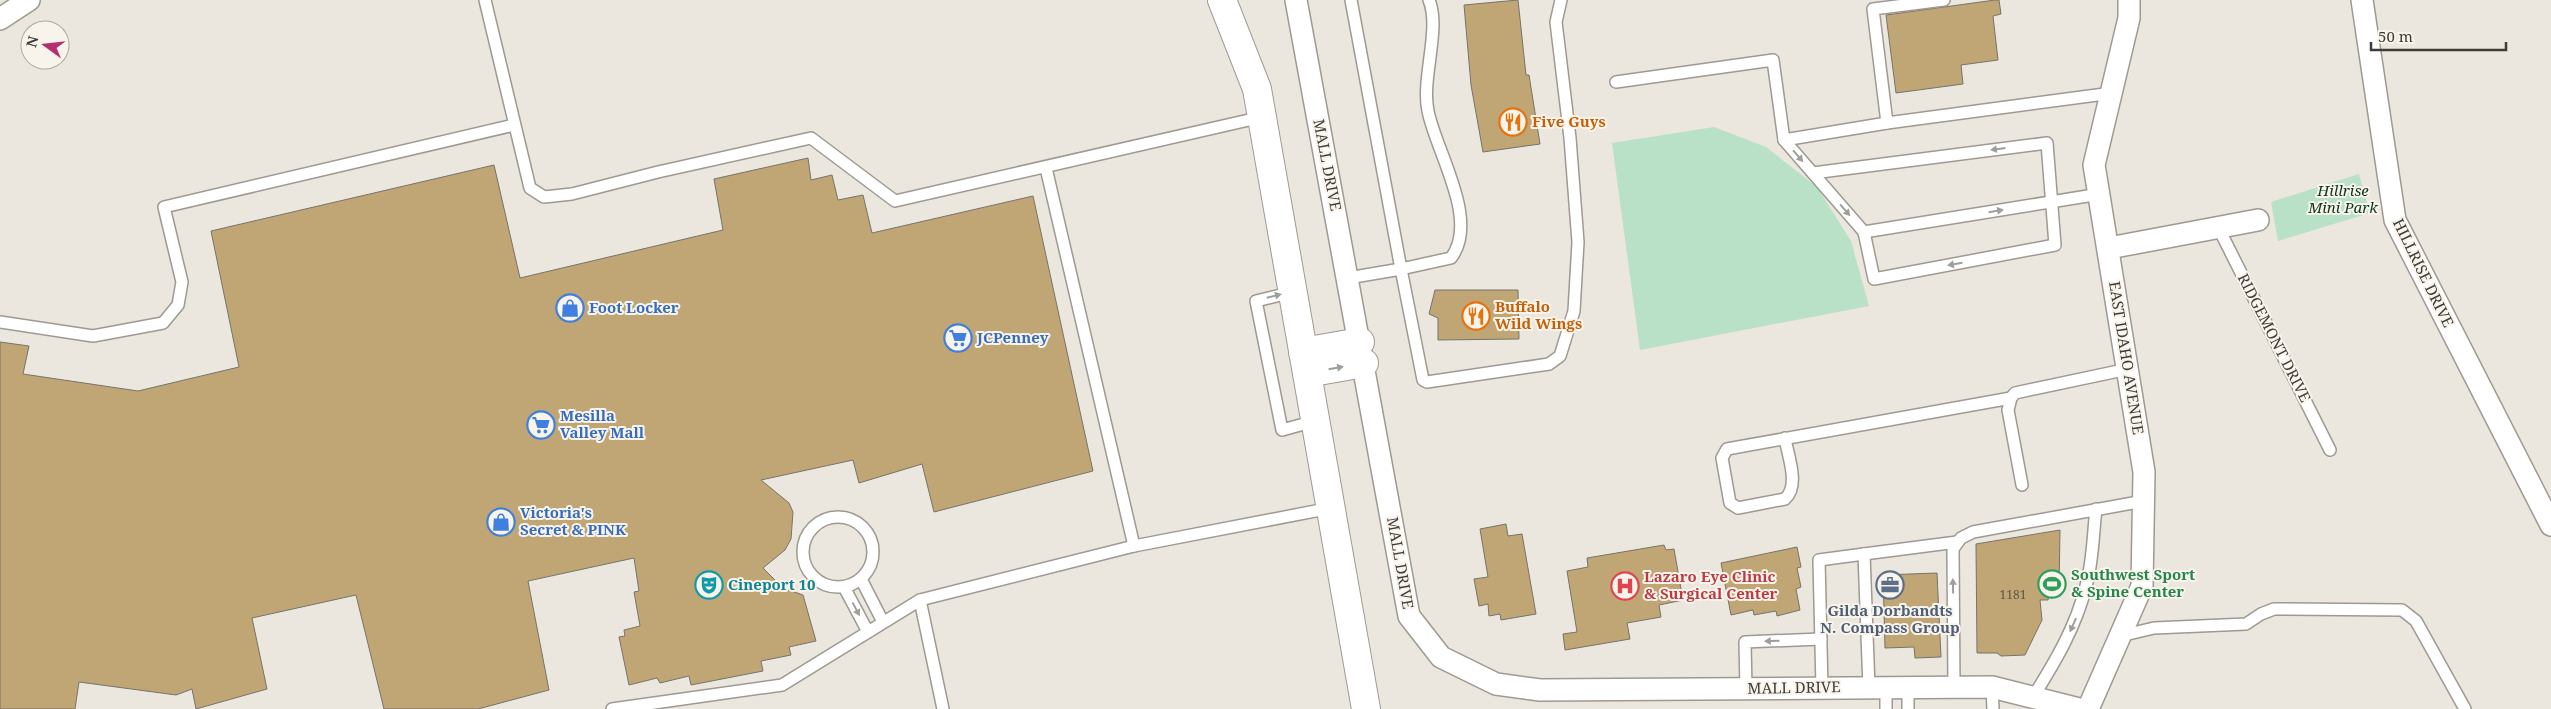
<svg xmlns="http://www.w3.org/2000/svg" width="2551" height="709" font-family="'Noto Serif',serif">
  <rect width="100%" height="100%" fill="#ece7de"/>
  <g fill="#b8e1c7">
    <path d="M 1714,127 L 1766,147 L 1817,187 L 1851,241 L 1869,306 L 1640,350 L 1612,143 Z"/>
    <path d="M 2359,174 L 2370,213 L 2278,241 L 2271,202 Z"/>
  </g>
  <g fill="#bfa674" stroke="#77736b">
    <path d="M 1518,0 L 1526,75 L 1529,75 L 1540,144 L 1483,152 L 1471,85 L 1464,5 Z"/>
    <path d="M 1995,0 L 1999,0 L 2001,14 L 1993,16 L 1998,60 L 1961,65 L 1963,84 L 1896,93 L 1886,15 Z"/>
    <path d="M 808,158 L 811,180 L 832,175 L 838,200 L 863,195 L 872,233 L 1033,196 L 1093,471 L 934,512 L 922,464 L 859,483 L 853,460 L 761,480 L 789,503 L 793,512 L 791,539 L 785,550 L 763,568 L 783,588 L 803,595 L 816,641 L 789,647 L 791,655 L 761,661 L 763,671 L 691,685 L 689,676 L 660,683 L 657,678 L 629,685 L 619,637 L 625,636 L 624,630 L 640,626 L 634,592 L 639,591 L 634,558 L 528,581 L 549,690 L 478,709 L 384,709 L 356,595 L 252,618 L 267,689 L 196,709 L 192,689 L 176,695 L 79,682 L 75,709 L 0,709 L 0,342 L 29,346 L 23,374 L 138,391 L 239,367 L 211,231 L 494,165 L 520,278 L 723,230 L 714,179 Z"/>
    <path d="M 1435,290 L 1518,290 L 1519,339 L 1438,340 L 1438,318 L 1429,314 Z"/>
    <path d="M 1506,524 L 1508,536 L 1522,534 L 1536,614 L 1501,620 L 1500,614 L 1489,616 L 1488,604 L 1479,606 L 1474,579 L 1488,577 L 1480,529 Z"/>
    <path d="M 2060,530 L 2059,589 L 2050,590 L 2048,600 L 2040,600 L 2042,620 L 2025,655 L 2001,656 L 1997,653 L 1977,653 L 1976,544 Z"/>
    <path d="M 1664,545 L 1666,550 L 1674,549 L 1683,600 L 1659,605 L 1661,617 L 1627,623 L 1630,639 L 1565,650 L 1563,634 L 1577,632 L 1567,571 L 1588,567 L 1587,558 Z"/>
    <path d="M 1797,547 L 1801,567 L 1797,568 L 1801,587 L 1796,589 L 1800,610 L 1777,616 L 1776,611 L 1754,615 L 1753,610 L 1731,615 L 1721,563 Z"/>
    <path d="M 1937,573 L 1941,657 L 1915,658 L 1914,647 L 1885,648 L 1883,575 Z"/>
  </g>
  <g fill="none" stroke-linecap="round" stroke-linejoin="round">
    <g stroke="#9e9991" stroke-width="14">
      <g id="service">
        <path d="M 485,0 L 530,188 L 544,197 L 572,194 L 658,172 L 811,138 L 895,201 L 1262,117"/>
        <path d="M 1351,0 L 1401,269 L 1451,258 C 1480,220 1436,152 1428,111 C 1421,79 1441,29 1429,0"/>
        <path d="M 1944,0 L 1873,9 L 1887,123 L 2112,93"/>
        <path d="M 1616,82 L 1773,60 L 1784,140 L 1887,123"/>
        <path d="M 1784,140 L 1864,232 L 2100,194"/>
        <path d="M 1046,168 L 1134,546"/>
        <path d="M 1813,173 L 2047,143 L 2055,245 L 1874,279 L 1864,232"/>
        <path d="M 2218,227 L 2330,450"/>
        <path d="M 1348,278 L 1401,269 L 1423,380 L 1427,382 L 1549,364 L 1560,356 L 1574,311 L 1578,242 L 1570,138 L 1556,22 L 1561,0"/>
        <path d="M 1293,292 L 1256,301 L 1282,430 L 1315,421"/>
        <path d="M 0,322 L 93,336 L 163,323 L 178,305 L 182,282 L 164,207 L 514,125"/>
        <path d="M 1785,438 C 1788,457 1800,485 1785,499 L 1738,508 L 1730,503 L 1722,458 L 1727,449 L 2011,398"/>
        <path d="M 2022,485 L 2008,410 L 2011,398 L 2015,393 L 2128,369"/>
        <circle cx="838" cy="552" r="35"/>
        <path d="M 861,579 L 883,622"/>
        <path d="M 844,587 L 868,632"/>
        <path d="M 920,600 L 943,709"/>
        <path d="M 2120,636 L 2154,628 L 2246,624 L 2261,614 L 2274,609 L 2402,610 L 2416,621 L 2465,709"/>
        <path d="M 1954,687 L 1953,549 L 1961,538 L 1973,532 L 2144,501"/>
        <path d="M 1992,687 L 1993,709"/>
        <path d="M 1822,688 L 1819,560 L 1864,554"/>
        <path d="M 1869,688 L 1864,554 L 1957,542"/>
        <path d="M 1886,688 L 1886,709"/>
        <path d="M 1746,689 L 1745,642 L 1821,639"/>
        <path d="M 2033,697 C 2055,662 2076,627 2086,586 C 2093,562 2093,534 2096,509"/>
        <path d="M 612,709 L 782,685 L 920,600 L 1134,546 L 1331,508"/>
        <path d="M 1908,709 L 1908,688"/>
      </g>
    </g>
    <g stroke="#9e9991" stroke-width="24">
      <g id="minor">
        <path d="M 1296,0 L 1409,616 L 1441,657 L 1496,684 L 1540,690 L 1992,687 L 2079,709"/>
        <path d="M 2362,0 L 2395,220 L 2551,525"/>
        <path d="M 0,19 L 29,0"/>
        <path d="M 2109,248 L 2258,220"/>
        <path d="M 2088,709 L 2142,586 L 2144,472 L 2094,165 L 2129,18 L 2129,0"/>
      </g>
    </g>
    <g stroke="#9e9991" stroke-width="30">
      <g id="tertiary">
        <path d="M 1222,0 L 1257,89 L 1366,709"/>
        <path d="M 1303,352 L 1360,342"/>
        <path d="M 1307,373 L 1364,363"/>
      </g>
    </g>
    <use href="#service" stroke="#fff" stroke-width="11"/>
    <use href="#minor" stroke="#fff" stroke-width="21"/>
    <use href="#tertiary" stroke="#fff" stroke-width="28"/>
  </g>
  <defs><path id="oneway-solid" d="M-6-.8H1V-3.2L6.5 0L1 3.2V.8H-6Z" transform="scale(1.25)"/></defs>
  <g fill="#9e9e9c">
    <use href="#oneway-solid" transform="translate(1998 149) rotate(173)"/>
    <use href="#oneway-solid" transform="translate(1798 156) rotate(49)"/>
    <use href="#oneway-solid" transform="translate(1845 210) rotate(49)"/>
    <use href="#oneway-solid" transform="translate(1996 211) rotate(-9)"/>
    <use href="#oneway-solid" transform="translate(1955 264) rotate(170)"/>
    <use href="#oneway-solid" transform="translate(1274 296) rotate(-14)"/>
    <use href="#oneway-solid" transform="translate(1336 368) rotate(-10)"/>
    <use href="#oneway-solid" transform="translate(1953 586) rotate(-91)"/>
    <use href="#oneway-solid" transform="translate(856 609) rotate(62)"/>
    <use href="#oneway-solid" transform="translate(2073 625) rotate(114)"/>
    <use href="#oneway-solid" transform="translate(1772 641) rotate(178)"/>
  </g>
  <defs>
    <g id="restaurant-ring" transform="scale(1.4375)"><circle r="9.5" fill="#f9f4eb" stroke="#e8710a" stroke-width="1.5"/><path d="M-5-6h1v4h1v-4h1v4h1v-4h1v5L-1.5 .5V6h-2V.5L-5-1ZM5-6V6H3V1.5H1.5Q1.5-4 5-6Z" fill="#e8710a"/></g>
    <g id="shop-ring" transform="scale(1.4375)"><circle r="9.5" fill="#f9f4eb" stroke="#3f7fe0" stroke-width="1.5"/><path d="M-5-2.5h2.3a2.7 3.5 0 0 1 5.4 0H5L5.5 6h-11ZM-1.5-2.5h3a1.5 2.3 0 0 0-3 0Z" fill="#3f7fe0"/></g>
    <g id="supermarket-ring" transform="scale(1.4375)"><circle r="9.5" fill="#f9f4eb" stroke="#3f7fe0" stroke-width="1.5"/><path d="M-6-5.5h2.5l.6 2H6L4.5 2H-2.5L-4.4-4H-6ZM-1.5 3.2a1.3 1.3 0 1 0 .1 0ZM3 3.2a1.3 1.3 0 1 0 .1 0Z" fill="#3f7fe0"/></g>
    <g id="stadium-ring" transform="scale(1.4375)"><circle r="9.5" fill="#f9f4eb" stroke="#2e9e5b" stroke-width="1.5"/><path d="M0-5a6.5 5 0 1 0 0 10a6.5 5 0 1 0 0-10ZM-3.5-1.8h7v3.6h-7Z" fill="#2e9e5b"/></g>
    <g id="theatre-ring" transform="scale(1.4375)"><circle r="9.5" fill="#f9f4eb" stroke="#0f9aa8" stroke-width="1.5"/><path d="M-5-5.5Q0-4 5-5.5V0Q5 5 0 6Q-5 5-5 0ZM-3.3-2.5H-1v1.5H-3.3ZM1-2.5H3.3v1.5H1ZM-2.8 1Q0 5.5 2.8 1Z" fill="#0f9aa8"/></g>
    <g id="office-ring" transform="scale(1.4375)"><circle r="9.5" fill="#f9f4eb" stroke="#5c6f8a" stroke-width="1.5"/><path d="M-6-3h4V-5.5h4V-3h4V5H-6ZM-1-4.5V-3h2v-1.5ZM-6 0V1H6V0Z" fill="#5c6f8a"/></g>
    <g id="hospital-ring" transform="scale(1.4375)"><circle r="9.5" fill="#f9f4eb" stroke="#e0444e" stroke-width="1.5"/><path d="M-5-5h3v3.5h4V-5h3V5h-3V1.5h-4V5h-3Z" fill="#e0444e"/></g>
  </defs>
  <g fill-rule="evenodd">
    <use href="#restaurant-ring" x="1513" y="122"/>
    <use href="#shop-ring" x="570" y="308"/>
    <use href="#restaurant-ring" x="1476" y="316"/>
    <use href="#supermarket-ring" x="958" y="338"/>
    <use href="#supermarket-ring" x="541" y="425"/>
    <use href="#shop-ring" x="501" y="522"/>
    <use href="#stadium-ring" x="2052" y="584"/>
    <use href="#theatre-ring" x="709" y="585"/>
    <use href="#office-ring" x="1890" y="585"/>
    <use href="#hospital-ring" x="1625" y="586"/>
  </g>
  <g text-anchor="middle" stroke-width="4" stroke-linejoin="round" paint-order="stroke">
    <g font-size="12" fill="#5e5647">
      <text x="2013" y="599">1181</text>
    </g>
    <g font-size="15" font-weight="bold" fill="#c56008" stroke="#f9f4eb" text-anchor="start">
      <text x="1532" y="127">Five Guys</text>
      <text x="1495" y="312">Buffalo<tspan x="1495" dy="17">Wild Wings</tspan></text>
    </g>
    <g font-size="15" fill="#3e3c38" stroke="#f9f4eb">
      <text transform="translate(1327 165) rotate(79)" y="5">MALL DRIVE</text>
      <text transform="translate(2423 273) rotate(64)" y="5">HILLRISE DRIVE</text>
      <text transform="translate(2274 338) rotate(63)" y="5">RIDGEMONT DRIVE</text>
      <text transform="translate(2126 358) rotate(81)" y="5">EAST IDAHO AVENUE</text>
      <text transform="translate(1400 563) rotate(80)" y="5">MALL DRIVE</text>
      <text transform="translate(1794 688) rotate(-1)" y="5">MALL DRIVE</text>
    </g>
    <g font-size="15" font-style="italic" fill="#0a351f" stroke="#f9f4eb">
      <text x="2343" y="196">Hillrise<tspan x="2343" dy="17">Mini Park</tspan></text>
    </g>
    <g font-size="15" font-weight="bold" fill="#366cbe" stroke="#f9f4eb" text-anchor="start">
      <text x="589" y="313">Foot Locker</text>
      <text x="977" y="343">JCPenney</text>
      <text x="560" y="421">Mesilla<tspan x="560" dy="17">Valley Mall</tspan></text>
      <text x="520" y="518">Victoria's<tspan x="520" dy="17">Secret &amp; PINK</tspan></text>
    </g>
    <g font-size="15" font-weight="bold" fill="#27864d" stroke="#f9f4eb" text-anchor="start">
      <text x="2071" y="580">Southwest Sport<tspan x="2071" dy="17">&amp; Spine Center</tspan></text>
    </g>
    <g font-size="15" font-weight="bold" fill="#be3a42" stroke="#f9f4eb" text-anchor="start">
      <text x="1644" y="582">Lazaro Eye Clinic<tspan x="1644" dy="17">&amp; Surgical Center</tspan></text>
    </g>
    <g font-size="15" font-weight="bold" fill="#0d838f" stroke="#f9f4eb" text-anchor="start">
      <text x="728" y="590">Cineport 10</text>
    </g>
    <g font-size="15" font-weight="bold" fill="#4e5e75" stroke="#f9f4eb">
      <text x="1890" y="616">Gilda Dorbandts<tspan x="1890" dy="17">N. Compass Group</tspan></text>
    </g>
  </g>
  <g transform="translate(45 45) rotate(285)"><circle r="24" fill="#f9f4eb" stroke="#aeaaa3"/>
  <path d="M0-4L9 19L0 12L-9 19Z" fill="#b62e6d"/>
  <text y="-8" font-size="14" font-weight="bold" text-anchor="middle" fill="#3e3c38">N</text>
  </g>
  <path d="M2371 42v8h135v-8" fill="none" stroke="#3e3c38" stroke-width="2.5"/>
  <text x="2378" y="42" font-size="15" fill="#3e3c38" stroke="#f9f4eb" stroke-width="4" paint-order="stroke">50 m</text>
</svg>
